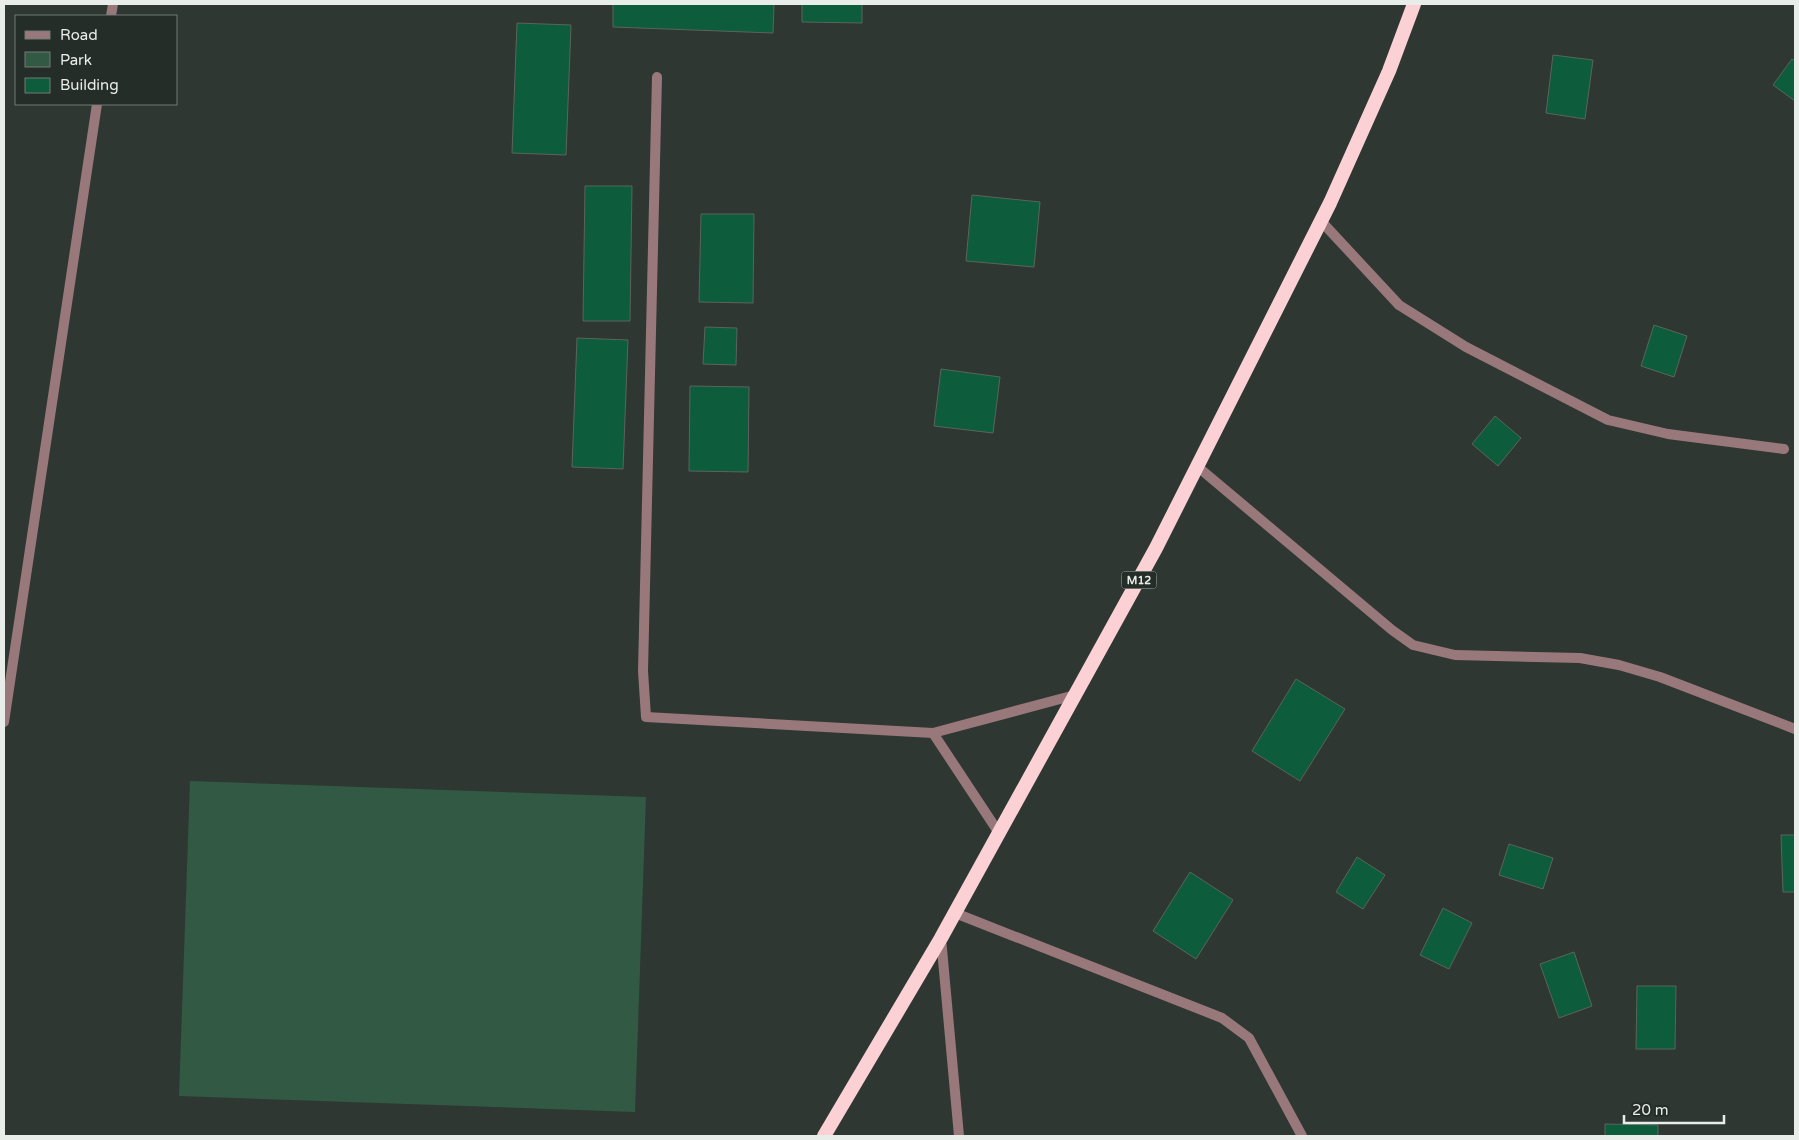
<svg xmlns="http://www.w3.org/2000/svg" width="1799" height="1140" font-family="'Varela Round',sans-serif">
  <rect width="100%" height="100%" fill="#2f3732"/>
  <path fill="#325944" d="M 190,781 L 646,797 L 635,1112 L 179,1096 Z"/>
  <g fill="#0d5c3b" stroke="#5b645e">
    <path d="M 613,4 L 774,4 L 773,33 L 613,27 Z"/>
    <path d="M 802,4 L 862,4 L 862,23 L 802,22 Z"/>
    <path d="M 517,23 L 571,25 L 566,155 L 512,153 Z"/>
    <path d="M 1553,55 L 1593,60 L 1585,119 L 1546,113 Z"/>
    <path d="M 1792,59 L 1795,61 L 1795,101 L 1773,85 Z"/>
    <path d="M 585,186 L 632,186 L 630,321 L 583,321 Z"/>
    <path d="M 972,195 L 1040,202 L 1034,267 L 966,261 Z"/>
    <path d="M 701,214 L 754,214 L 753,303 L 699,302 Z"/>
    <path d="M 1654,325 L 1687,336 L 1674,377 L 1641,366 Z"/>
    <path d="M 705,327 L 737,328 L 736,365 L 703,364 Z"/>
    <path d="M 577,338 L 628,340 L 623,469 L 572,467 Z"/>
    <path d="M 941,369 L 1000,377 L 993,433 L 934,426 Z"/>
    <path d="M 690,386 L 749,387 L 748,472 L 689,471 Z"/>
    <path d="M 1495,416 L 1521,438 L 1498,466 L 1472,444 Z"/>
    <path d="M 1296,679 L 1345,709 L 1300,781 L 1252,751 Z"/>
    <path d="M 1781,835 L 1795,835 L 1795,892 L 1783,892 Z"/>
    <path d="M 1509,844 L 1553,858 L 1543,889 L 1499,875 Z"/>
    <path d="M 1357,857 L 1385,875 L 1363,909 L 1336,892 Z"/>
    <path d="M 1190,872 L 1233,900 L 1196,959 L 1153,931 Z"/>
    <path d="M 1443,908 L 1472,923 L 1449,969 L 1420,955 Z"/>
    <path d="M 1574,952 L 1592,1006 L 1559,1018 L 1540,964 Z"/>
    <path d="M 1637,986 L 1676,986 L 1675,1049 L 1636,1049 Z"/>
    <path d="M 1605,1124 L 1658,1125 L 1658,1136 L 1605,1136 Z"/>
  </g>
  <g fill="none" stroke-linecap="round" stroke-linejoin="round">
    <g stroke="#99787c" stroke-width="10">
      <path d="M 657,77 L 643,671 L 646,717 L 933,733 L 1075,695"/>
      <path d="M 933,733 L 999,833"/>
      <path d="M 941,938 L 959,1136"/>
    </g>
    <g stroke="#99787c" stroke-width="10">
      <path d="M 111,16 L 113,4"/>
      <path d="M 1321,221 L 1399,305 L 1466,347 L 1608,420 L 1668,434 L 1784,449"/>
      <path d="M 1198,467 L 1392,630 L 1413,645 L 1455,655 L 1580,658 L 1619,665 L 1660,677 L 1795,729"/>
      <path d="M 4,722 L 97,104"/>
      <path d="M 955,913 L 1222,1018 L 1249,1038 L 1302,1136"/>
    </g>
    <path stroke="#fbd1d6" stroke-width="14" d="M 824,1136 L 941,938 L 1156,548 L 1330,203 L 1389,71 L 1414,4"/>
  </g>
  <g text-anchor="middle" stroke-width="4" stroke-linejoin="round" paint-order="stroke">
    <rect fill="#252d28" stroke="#aeb3b0" stroke-width="1" x="1121.5" y="571.5" width="35" height="17" rx="4"/>
    <g font-size="11" font-weight="bold" fill="#e8edea">
      <text x="1139" y="584">M12</text>
    </g>
  </g>
  <rect width="1799" height="1140" fill="none" stroke="#e8edea" stroke-width="10"/>
  <rect x="15" y="15" width="162" height="90" fill="#252d28" stroke="#737a76"/>
  <rect x="25" y="31" width="25" height="8" fill="#99787c" stroke="#737a76"/>
  <text x="60" y="40" font-size="15" fill="#e8edea">Road</text>
  <rect x="25" y="52" width="25" height="15" fill="#325944" stroke="#737a76"/>
  <text x="60" y="65" font-size="15" fill="#e8edea">Park</text>
  <rect x="25" y="78" width="25" height="15" fill="#0d5c3b" stroke="#737a76"/>
  <text x="60" y="90" font-size="15" fill="#e8edea">Building</text>
  <path d="M1624 1115v8h100v-8" fill="none" stroke="#e8edea" stroke-width="2.5"/>
  <text x="1632" y="1115" font-size="15" fill="#e8edea" stroke="#252d28" stroke-width="4" paint-order="stroke">20 m</text>
</svg>
